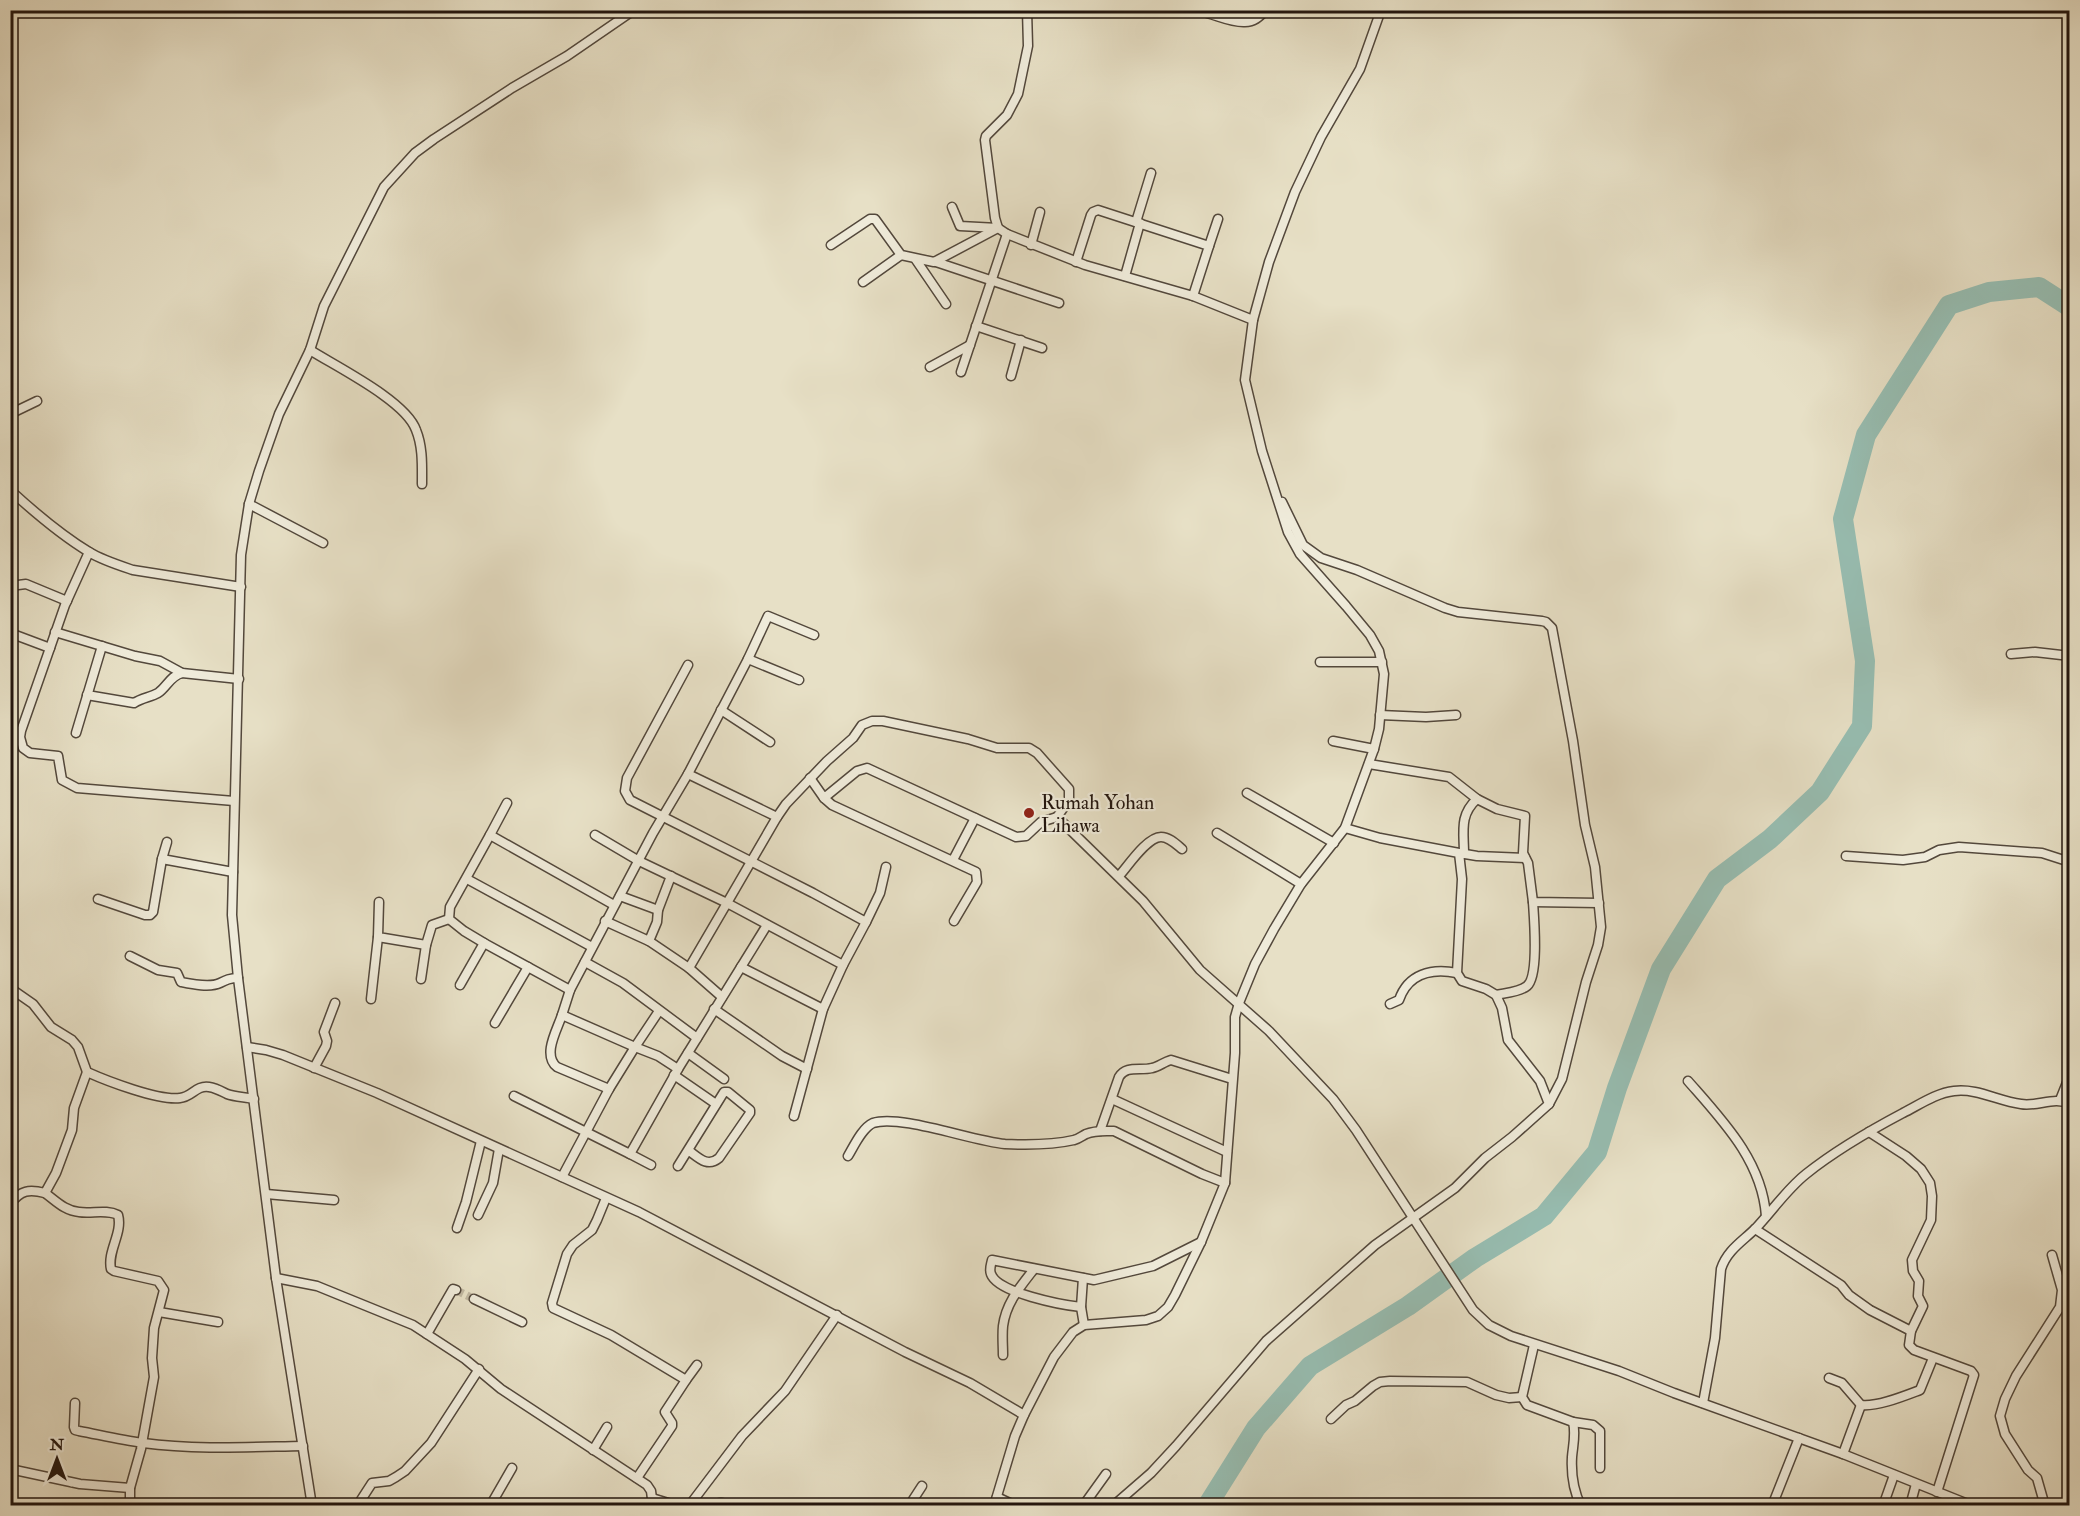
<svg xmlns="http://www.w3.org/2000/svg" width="2080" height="1516" font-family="'IM FELL Double Pica',serif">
  <rect width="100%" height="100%" fill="#e7e0c6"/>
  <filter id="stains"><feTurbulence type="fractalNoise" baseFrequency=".00333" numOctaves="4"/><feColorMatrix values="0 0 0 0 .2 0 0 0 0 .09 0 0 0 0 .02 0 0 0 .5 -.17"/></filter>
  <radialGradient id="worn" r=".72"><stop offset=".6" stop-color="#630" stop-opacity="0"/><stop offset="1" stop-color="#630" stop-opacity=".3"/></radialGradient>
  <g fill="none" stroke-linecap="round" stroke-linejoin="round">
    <path stroke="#97bdb1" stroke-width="20" d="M 1207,1506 L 1256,1428 L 1310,1366 L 1408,1306 L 1475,1258 L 1544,1216 L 1597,1152 L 1617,1088 L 1661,969 L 1717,879 L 1770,839 L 1820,792 L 1862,726 L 1865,661 L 1843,519 L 1866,435 L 1949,305 L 1989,292 L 2039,287 L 2070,307"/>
    <path stroke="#c0b7a1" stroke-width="8" stroke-dasharray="8 4" stroke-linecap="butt" d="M 456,1290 L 474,1299"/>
    <g stroke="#53483c" stroke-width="11">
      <g id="street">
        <path d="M 1027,10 L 1028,46 L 1018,94 L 1007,115 L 986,136 L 985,140 L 995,218 L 998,228 L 1007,234 L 1085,265 L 1193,296 L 1253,320"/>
        <path d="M 1156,10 C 1171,13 1188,9 1203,12 C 1216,15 1232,23 1245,22 C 1254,22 1259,17 1265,11"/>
        <path d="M 952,207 L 960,226 L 998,228"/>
        <path d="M 1136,222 L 1151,173"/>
        <path d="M 831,245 L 870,219 L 875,219 L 901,255 L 934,262 L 998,228"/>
        <path d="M 1031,245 L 1040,212"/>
        <path d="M 1209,246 L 1218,219"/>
        <path d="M 916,260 L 946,304"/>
        <path d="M 936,262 L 1059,303"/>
        <path d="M 1076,262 L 1091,215 L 1093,212 L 1098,210 L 1209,246 L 1193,296"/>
        <path d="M 1125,276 L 1140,223"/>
        <path d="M 863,282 L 901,255"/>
        <path d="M 976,326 L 1042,348"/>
        <path d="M 310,350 C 337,367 406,401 416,430 C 423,447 422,466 422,484"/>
        <path d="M 930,367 L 970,345"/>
        <path d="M 961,372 L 1007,234"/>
        <path d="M 1011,376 L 1021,340"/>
        <path d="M 10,414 L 37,401"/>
        <path d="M 10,490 C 34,512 61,535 89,552 C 102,560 118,565 133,570 L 241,587"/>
        <path d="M 1282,502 L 1303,545 L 1321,558 L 1357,570 L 1445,608 L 1458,612 L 1542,621 L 1546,622 L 1552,628 L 1573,741 L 1585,825 L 1595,867 L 1601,927 L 1598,945 L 1586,982 L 1562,1079 L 1549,1104"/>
        <path d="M 249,504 L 323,543"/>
        <path d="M 89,552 L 65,605 L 21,731 L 20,737 L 23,748 L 30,753 L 58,756 L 62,780 L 77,788 L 234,801"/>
        <path d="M 10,586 L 26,584 L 67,601"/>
        <path d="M 55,632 L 135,656 L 160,661 L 182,673 L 239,679"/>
        <path d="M 10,633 L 50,648"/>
        <path d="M 2011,654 L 2035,652 L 2070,656"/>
        <path d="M 748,659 L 799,680"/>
        <path d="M 1320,662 L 1382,662"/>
        <path d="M 688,665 L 627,778 L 625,791 L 630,800 L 813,893 L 866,922 L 880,893 L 886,867"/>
        <path d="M 87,695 L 134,703 C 142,698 151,697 158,693 C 167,687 170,676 182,673"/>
        <path d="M 721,710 L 770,742"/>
        <path d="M 1380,715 L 1426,717 L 1456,715"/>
        <path d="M 76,733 L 102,646"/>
        <path d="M 1333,741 L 1374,749"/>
        <path d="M 1369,764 L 1449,777 L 1477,799 L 1497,809 L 1525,816 L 1523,853 L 1528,863 L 1533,902 L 1599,903"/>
        <path d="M 688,774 L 777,817 L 786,804 L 827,761 L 853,738 L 862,725 L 872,721 L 883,721 L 968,739 L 997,748 L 1029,748 L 1037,753 L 1069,789 L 1069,800 L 1057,817"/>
        <path d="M 810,778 L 824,798 L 857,771 L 867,768 L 1016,837 L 1026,836 L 1041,822 L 1057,817 L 1143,901 L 1200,970 L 1269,1031 L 1333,1099 L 1356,1130 L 1473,1310 L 1489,1325 L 1511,1336 L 1619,1371 L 1674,1393 L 1843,1454 L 1973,1506"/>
        <path d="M 1247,793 L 1334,843"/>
        <path d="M 824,798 L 832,805 L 976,872 L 977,882 L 954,921"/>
        <path d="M 507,803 L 490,835 L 614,905"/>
        <path d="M 1217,833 L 1301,884"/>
        <path d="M 490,835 L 450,907 L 449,919 L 464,931 L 484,943 L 570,990"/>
        <path d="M 595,835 L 639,861 L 727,903 L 777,817"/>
        <path d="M 1459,853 L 1477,856 L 1525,858"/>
        <path d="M 1464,854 C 1464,832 1459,815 1477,799"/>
        <path d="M 1846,856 L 1903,860 L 1925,857 L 1939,850 L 1959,847 L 2042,853 L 2070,862"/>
        <path d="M 162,859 L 167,842"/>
        <path d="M 953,860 L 975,818"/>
        <path d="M 1119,876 C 1128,866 1147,837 1161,837 C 1169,837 1176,844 1182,849"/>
        <path d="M 467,879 L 592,947"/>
        <path d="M 620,896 L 658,910"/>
        <path d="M 98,899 L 145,915 L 150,915 L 153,912 L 162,859 L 233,872"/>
        <path d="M 379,902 L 378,937 L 426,945 L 432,925 L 449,919"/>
        <path d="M 605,921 L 649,941 L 689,968 L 722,997"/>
        <path d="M 649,941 L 657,922 L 658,910 L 671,876"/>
        <path d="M 130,956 L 158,970 L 177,973 L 181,982 C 191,984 210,988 220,983 C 226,980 230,978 238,978"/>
        <path d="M 585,962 L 623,983 L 697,1038"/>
        <path d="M 741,967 L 823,1009"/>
        <path d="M 689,968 L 727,903 L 843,965"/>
        <path d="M 421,979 L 426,945"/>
        <path d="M 460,985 L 484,943"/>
        <path d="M 10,988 L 33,1004 L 51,1027 L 72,1040 L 78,1047 L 87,1072 C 107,1081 159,1101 180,1098 C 192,1097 196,1085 209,1087 C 216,1088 221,1091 227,1094 C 235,1097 245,1097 254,1099"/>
        <path d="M 1496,995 C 1505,993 1520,992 1527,986 C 1539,976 1534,918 1533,902"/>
        <path d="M 371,999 L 378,937"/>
        <path d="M 1390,1004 L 1399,1000 C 1408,974 1431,968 1457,973"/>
        <path d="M 714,1009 L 782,1056 L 807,1069"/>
        <path d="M 659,1011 L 635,1047 L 658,1056 L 678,1069 L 767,925"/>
        <path d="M 562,1015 C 557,1030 542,1055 557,1067 L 609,1089"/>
        <path d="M 495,1023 L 528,967"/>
        <path d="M 247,1047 L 266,1050 L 283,1055 L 377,1093 L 639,1212 L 905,1352 L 970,1383 L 1024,1415"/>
        <path d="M 688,1053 L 724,1079"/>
        <path d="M 314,1068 L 326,1046 L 327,1041 L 324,1032 L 335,1003"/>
        <path d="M 674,1075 L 716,1104"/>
        <path d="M 1688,1081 C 1723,1121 1762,1161 1766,1216"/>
        <path d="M 514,1096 L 630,1154 L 678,1069"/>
        <path d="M 1112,1099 L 1227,1152"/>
        <path d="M 2060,1100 L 2070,1075"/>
        <path d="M 794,1116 L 823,1009 L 843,965 L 866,922"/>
        <path d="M 1100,1131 L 1119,1077 C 1126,1065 1140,1071 1152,1068 C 1158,1067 1164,1062 1171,1060 L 1232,1079"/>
        <path d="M 1869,1132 L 1906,1156 L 1921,1169 L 1930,1183 L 1932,1196 L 1931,1220 L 1912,1260 L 1913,1271 L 1919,1281 L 1918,1296 L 1923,1306 L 1911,1331 L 1909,1345 L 1914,1350 L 1971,1371 L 1974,1375 L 1937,1492"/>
        <path d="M 630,1154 L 651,1165"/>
        <path d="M 848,1156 C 854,1146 862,1128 873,1123 C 900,1114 972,1141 1005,1144 C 1027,1145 1052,1145 1074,1140 C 1079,1139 1082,1136 1086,1134 C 1095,1130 1105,1131 1114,1131 L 1202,1174 L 1225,1183"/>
        <path d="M 678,1166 L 724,1092 L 728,1092 L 750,1110 L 750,1113 L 719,1158 C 707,1168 698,1157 688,1150"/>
        <path d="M 562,1177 L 609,1089 L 635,1047 L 562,1015 L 570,990 L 653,833 L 688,774 L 748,659 L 768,616 L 814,635"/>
        <path d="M 45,1193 C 56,1201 65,1211 79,1212 C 92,1214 106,1209 118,1215 C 123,1233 107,1251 111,1269 L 114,1271 L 158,1281 L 164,1290 L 154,1328 L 152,1358 L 154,1377 L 141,1449 L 130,1488 L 130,1506"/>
        <path d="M 266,1194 L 334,1200"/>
        <path d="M 606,1198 L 597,1220 L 592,1230 L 573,1245 L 567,1254 L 552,1303 L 553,1308 L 611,1335 L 686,1380 L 665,1412 L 672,1423 L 672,1426 L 637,1478"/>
        <path d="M 10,1204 C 21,1190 29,1189 45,1193 L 56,1173 L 72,1130 L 74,1108 L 87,1072"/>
        <path d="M 478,1215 L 493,1183 L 499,1149"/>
        <path d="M 457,1228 L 466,1202 L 481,1141"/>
        <path d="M 1755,1229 L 1841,1285 L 1849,1295 L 1870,1310 L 1911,1331"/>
        <path d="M 276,1278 L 317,1286 L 413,1325 L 465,1359 L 501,1389 L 647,1485 L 651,1491 L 653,1506"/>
        <path d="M 1083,1278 L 1081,1307 L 1084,1325"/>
        <path d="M 474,1299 L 522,1322"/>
        <path d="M 1081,1307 C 1062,1305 998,1293 991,1274 C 989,1269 991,1265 992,1260 L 1094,1280 L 1153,1266 L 1201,1242"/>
        <path d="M 159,1312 L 218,1322"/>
        <path d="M 427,1334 L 453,1289 L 456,1290"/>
        <path d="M 1534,1345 L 1522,1397 L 1527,1405 L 1573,1422 C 1576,1434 1573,1445 1572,1457 C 1571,1475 1573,1490 1581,1506"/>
        <path d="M 1003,1355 C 1003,1346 1002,1336 1003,1326 C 1006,1303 1020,1287 1034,1269"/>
        <path d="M 1829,1378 L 1842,1383 L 1861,1405 C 1877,1407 1904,1396 1920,1390 L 1933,1358"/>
        <path d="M 686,1380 L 697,1365"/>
        <path d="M 75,1403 L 74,1427 L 75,1430 L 79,1431 C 100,1435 121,1440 143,1443 C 196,1450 250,1447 303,1446"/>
        <path d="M 1703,1403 L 1715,1338 L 1721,1269 C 1727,1250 1743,1241 1756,1228 C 1773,1210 1787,1189 1806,1174 C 1836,1150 1869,1131 1903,1113 C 1919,1105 1936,1093 1954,1091 C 1977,1088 1998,1101 2021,1104 C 2038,1107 2054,1096 2070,1104"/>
        <path d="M 1331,1419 L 1346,1405 L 1355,1401 L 1373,1386 L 1380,1382 L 1390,1381 L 1467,1382 L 1496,1395 L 1509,1398 L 1522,1397"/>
        <path d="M 1573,1422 L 1593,1425 L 1600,1431 L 1600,1468"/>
        <path d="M 593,1450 L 607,1427"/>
        <path d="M 1843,1454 L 1861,1405"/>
        <path d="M 10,1469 L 80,1484 L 130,1488"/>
        <path d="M 997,1497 L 1016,1506"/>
        <path d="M 652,1498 L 678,1506"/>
        <path d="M 312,1506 L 276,1278 L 238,978 L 232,915 L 241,555 L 249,504 L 259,471 L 279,414 L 310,350 L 324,306 L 384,187 L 415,153 L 434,139 L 512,88 L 567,56 L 634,10"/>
        <path d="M 360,1506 L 361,1500 L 372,1483 L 389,1481 L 396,1477 L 405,1471 L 431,1443 L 479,1369"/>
        <path d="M 468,1506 L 479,1506"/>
        <path d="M 493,1506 L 493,1501 L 512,1468"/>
        <path d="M 689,1506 L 742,1436 L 785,1391 L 837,1315"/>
        <path d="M 700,1506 L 721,1503 L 739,1506"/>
        <path d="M 909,1506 L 922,1486"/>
        <path d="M 994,1506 L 1015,1436 L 1024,1415 L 1054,1357 L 1073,1332 L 1084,1325 L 1146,1320 L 1158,1316 L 1168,1307 L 1175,1295 L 1201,1242 L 1225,1183 L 1235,1053 L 1235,1017 L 1239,1003 L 1255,964 L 1274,929 L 1301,884 L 1345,828 L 1374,749 L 1379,729 L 1384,674 L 1379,651 L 1370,635 L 1346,606 L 1300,554 L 1288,532 L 1262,451 L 1245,380 L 1253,320 L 1269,262 L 1295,192 L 1321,137 L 1360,69 L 1381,10"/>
        <path d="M 1083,1506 L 1106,1474"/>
        <path d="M 1113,1506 L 1151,1473 L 1176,1446 L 1266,1341 L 1375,1245 L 1455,1188 L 1485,1158 L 1512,1137 L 1549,1104 L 1540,1081 L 1508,1040 L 1502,1008 L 1496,995 L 1486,989 L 1462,981 L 1457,973 L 1462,879 L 1459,853 L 1380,838 L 1345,828"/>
        <path d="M 1772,1506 L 1799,1438"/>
        <path d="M 1883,1506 L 1894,1475"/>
        <path d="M 1910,1506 L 1916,1484"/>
        <path d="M 2045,1506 L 2037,1478 L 2028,1470 L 2005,1434 L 2000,1416 L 2005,1399 L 2016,1376 L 2060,1307 L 2062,1290 L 2052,1255"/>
      </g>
    </g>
    <use href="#street" stroke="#efebda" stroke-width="8"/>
  </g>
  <circle fill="#8f2418" stroke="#efebda" stroke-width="2" cx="1029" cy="813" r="6"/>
  <g text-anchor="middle" stroke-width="4.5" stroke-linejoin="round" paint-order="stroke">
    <g font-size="20" fill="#22150e" stroke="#efebda" text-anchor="start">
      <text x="1041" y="809">Rumah Yohan<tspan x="1041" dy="23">Lihawa</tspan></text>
    </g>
  </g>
  <rect width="2080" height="1516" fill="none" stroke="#e7e0c6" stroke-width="36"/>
  <rect x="12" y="12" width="2056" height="1492" fill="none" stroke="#22150e" stroke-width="3"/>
  <rect x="18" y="18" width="2044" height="1480" fill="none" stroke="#22150e" stroke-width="1.5"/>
  <g transform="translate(57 1459)" stroke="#efebda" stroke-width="4.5" paint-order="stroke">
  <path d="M0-4.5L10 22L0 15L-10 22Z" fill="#22150e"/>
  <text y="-9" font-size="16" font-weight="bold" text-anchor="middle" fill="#22150e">N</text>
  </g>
  <rect width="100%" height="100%" filter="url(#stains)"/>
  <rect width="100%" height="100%" fill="url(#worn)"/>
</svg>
